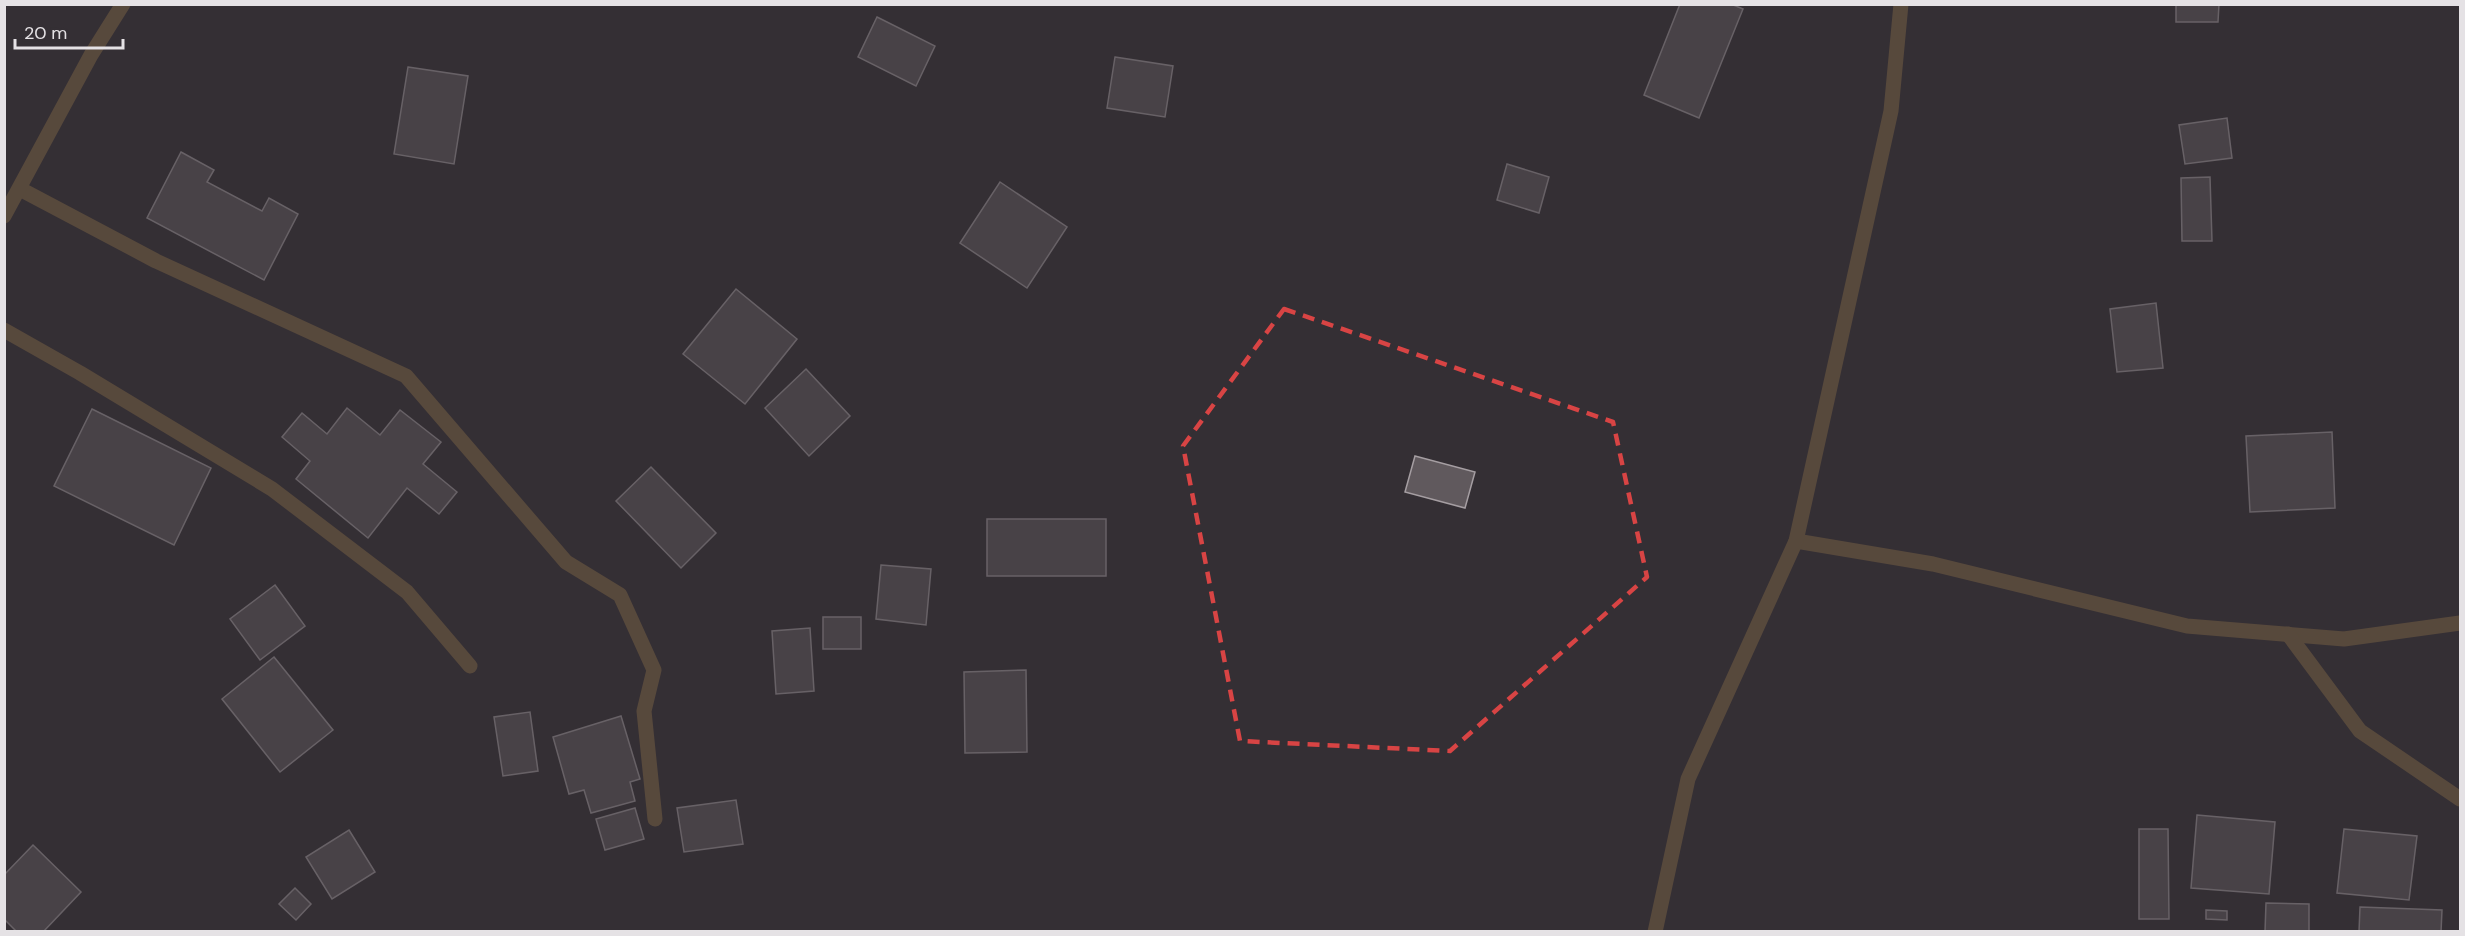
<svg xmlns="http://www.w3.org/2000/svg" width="2465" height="936" font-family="'DM Sans',sans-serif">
  <rect width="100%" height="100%" fill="#342f34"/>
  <g fill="#60595d" stroke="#a59ea2" stroke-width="1.5">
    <path d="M 1680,4 L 1731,4 L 1743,9 L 1699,118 L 1644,95 Z"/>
    <path d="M 2176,4 L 2219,4 L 2218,22 L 2176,22 Z"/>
    <path d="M 877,17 L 935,46 L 916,86 L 858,57 Z"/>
    <path d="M 1115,57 L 1173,66 L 1165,117 L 1107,108 Z"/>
    <path d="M 408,67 L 468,76 L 454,164 L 394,154 Z"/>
    <path d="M 2227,118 L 2232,158 L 2185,164 L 2179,125 Z"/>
    <path d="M 181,152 L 214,170 L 207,182 L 262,211 L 269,198 L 298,214 L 264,280 L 147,218 Z"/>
    <path d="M 1507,164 L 1549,177 L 1539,213 L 1497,200 Z"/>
    <path d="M 2210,177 L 2212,241 L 2182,241 L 2181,178 Z"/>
    <path d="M 1000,182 L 1067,227 L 1027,288 L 960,243 Z"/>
    <path d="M 736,289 L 797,339 L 745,404 L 683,354 Z"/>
    <path d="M 2156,303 L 2163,368 L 2117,372 L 2110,309 Z"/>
    <path d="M 806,369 L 850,416 L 809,456 L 765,408 Z"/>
    <path d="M 347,408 L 380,435 L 400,410 L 441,442 L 423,464 L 457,492 L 439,514 L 407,488 L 368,538 L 296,479 L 310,461 L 282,437 L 302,413 L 327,434 Z"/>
    <path d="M 92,409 L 211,468 L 174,545 L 54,486 Z"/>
    <path d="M 2332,432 L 2335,508 L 2250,512 L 2246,436 Z"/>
    <path d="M 1415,456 L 1475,472 L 1465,508 L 1405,492 Z"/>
    <path d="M 651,467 L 716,533 L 681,568 L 616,501 Z"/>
    <rect x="987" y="519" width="119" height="57"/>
    <path d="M 881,565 L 931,569 L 926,625 L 876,619 Z"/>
    <path d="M 275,585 L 305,626 L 260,660 L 230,619 Z"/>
    <rect x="823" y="617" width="38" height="32"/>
    <path d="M 810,628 L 814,691 L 776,694 L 772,631 Z"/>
    <path d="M 274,657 L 333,730 L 280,772 L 222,699 Z"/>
    <path d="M 1026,670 L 1027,752 L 965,753 L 964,672 Z"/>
    <path d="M 530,712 L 538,771 L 503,776 L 494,717 Z"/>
    <path d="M 621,716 L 640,779 L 630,782 L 635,801 L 591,813 L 584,790 L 569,794 L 553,737 Z"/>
    <path d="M 736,800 L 743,844 L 684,852 L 677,808 Z"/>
    <path d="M 635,808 L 644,839 L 605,850 L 596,819 Z"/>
    <path d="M 2197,815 L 2275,822 L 2269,894 L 2191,888 Z"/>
    <path d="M 2139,829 L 2168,829 L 2169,919 L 2139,919 Z"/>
    <path d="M 2344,829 L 2417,836 L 2409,900 L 2337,893 Z"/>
    <path d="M 349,830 L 375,872 L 332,899 L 306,857 Z"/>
    <path d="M 33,845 L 81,892 L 43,932 L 17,932 L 4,919 L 4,875 Z"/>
    <path d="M 295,888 L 311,904 L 296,920 L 279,904 Z"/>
    <path d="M 2266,903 L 2309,904 L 2309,932 L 2265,932 Z"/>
    <path d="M 2360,907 L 2442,910 L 2441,932 L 2359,932 Z"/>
    <path d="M 2206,910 L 2227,911 L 2227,920 L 2206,919 Z"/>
  </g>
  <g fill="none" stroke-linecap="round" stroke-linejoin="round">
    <g stroke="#826945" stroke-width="15">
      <path d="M 20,189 L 156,261 L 406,376 L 566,562 L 620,595 L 654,670 L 644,711 L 655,819"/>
      <path d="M 4,216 L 91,55 L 123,4"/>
      <path d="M 4,330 L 80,373 L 272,489 L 407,592 L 470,666"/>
      <path d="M 1796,541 L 1933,564 L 2187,626 L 2344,639 L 2460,623"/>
      <path d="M 2288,634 L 2360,731 L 2460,799"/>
      <path d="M 1655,932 L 1688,779 L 1796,541 L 1891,111 L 1901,4"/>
    </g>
  </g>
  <path d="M0 0H2465V936H0ZM 1284,309 L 1613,422 L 1647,577 L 1450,751 L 1240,741 L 1183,446 Z" fill="#342f34" fill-opacity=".55" fill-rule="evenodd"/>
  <path fill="none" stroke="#d84444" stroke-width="4.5" stroke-dasharray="12 8" stroke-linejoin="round" d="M 1284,309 L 1613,422 L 1647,577 L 1450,751 L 1240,741 L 1183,446 Z"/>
  <rect width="2465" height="936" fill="none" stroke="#e5e2e5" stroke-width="12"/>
  <path d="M15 39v9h108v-9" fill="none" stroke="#e5e2e5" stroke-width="3"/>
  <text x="24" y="39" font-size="18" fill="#e5e2e5" stroke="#342f34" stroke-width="4.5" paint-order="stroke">20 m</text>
</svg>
